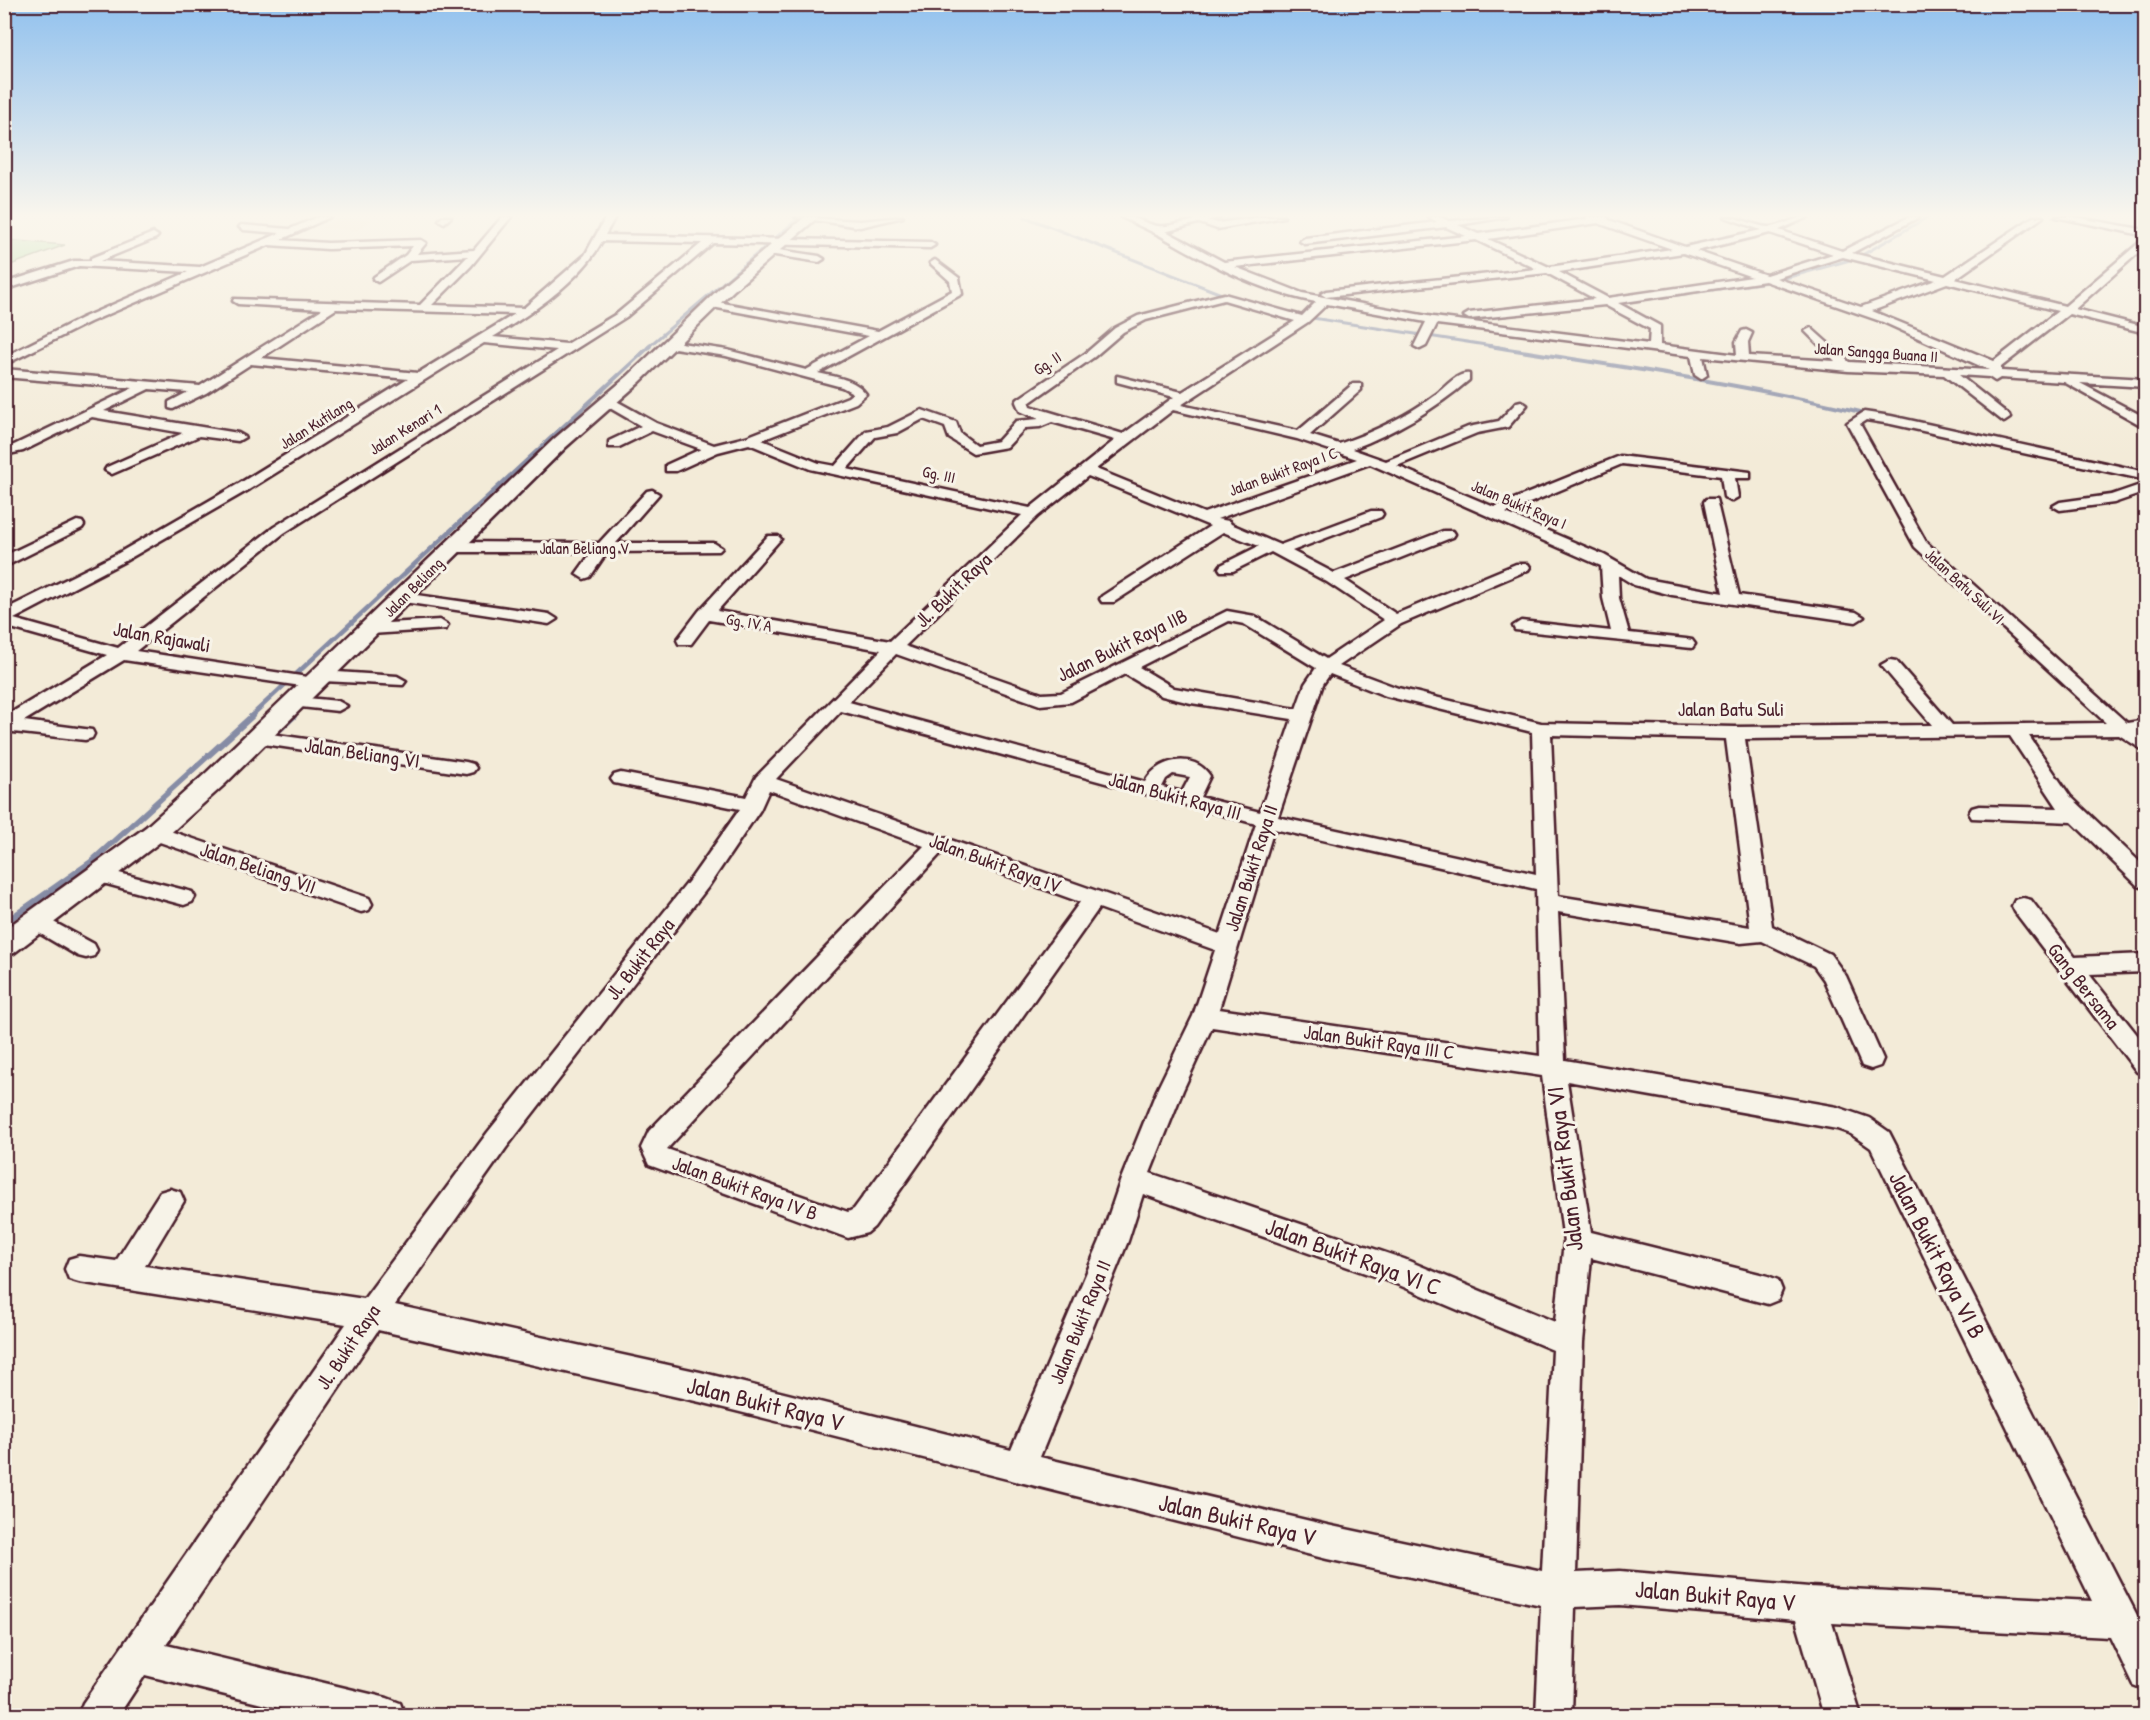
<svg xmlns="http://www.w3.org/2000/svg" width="2150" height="1720" font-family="'Patrick Hand',sans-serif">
  <rect width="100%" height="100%" fill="#f3ebd8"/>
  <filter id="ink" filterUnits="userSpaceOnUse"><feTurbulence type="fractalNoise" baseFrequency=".0167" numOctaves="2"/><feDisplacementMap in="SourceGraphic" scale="12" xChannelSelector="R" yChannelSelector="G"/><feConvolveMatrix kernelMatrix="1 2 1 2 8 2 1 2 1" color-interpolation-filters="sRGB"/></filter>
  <g filter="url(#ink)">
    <path fill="#eee1c5" d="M 339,218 L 373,219 L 358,230 L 320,228 Z"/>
    <path fill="#a5d99c" stroke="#787c64" stroke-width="1.5" d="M 5,240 L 65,245 L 5,267 Z"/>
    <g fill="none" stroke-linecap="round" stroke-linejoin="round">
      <g stroke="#868ca5" stroke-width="3">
        <path d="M 1025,217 L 1229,297"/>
        <path d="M 2053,217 L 2083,223"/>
        <path d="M 1180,227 L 1242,217"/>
        <path d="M 1306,317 L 1499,347"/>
        <path d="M 1460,321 L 1614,304 L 1775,281 L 1857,258 L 1928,217"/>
        <path d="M 648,347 L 800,217"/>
      </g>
      <g stroke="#868ca5" stroke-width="4">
        <path d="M 1489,346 C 1616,366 1744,384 1869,414"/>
        <path d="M 472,511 L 650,346"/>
        <path d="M 502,511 L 578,436"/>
      </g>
      <g stroke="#868ca5" stroke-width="4.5">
        <path d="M 250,717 L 474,509"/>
        <path d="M 292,717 L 504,509"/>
      </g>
      <g stroke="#868ca5" stroke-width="6">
        <path d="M 269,740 L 294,716"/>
        <path d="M 4,923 L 91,862 L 252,716"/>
      </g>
      <g stroke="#4a1f2b" stroke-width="5">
        <g id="minor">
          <path d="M 318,217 L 330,217 L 280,240 L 328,243 L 421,240 L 426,243 L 417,254 L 474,250 L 502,217 L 511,217 L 471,266 L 432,305 L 524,308 L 585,255 L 606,217 L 615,217 L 605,235 L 930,242 L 935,245 L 930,248 L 713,243 L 626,317 L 284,533 L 136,651 L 314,678 L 316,672 L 322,671 L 397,676 L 406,681 L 403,685 L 323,681 L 321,687 L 315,688 L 124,660 L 24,721 L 92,730 L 94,734 L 92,738 L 85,740 L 4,731 L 4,717 L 107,655 L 4,626 L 4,610 L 115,555 L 240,483 L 408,379 L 251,364 L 206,393 L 173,409 L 169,408 L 169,402 L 188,392 L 149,389 L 104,411 L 238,433 L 245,437 L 238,441 L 199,436 L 112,474 L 105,470 L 107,467 L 183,433 L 92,417 L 23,451 L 4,455 L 4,447 L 14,445 L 133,388 L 4,377 L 4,369 L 200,386 L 322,309 L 238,304 L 233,301 L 234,299 L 420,305 L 468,256 L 411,260 L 378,282 L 373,279 L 374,277 L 406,255 L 413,246 L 328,249 L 269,245 L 90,322 L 4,365 L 4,357 L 82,318 L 188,272 L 79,266 L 4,290 L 4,283 L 74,261 L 91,261 L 91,258 L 153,233 L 158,236 L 156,238 L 100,261 L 200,267 L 280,233 L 244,230 L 239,227 L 241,225 L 290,229 ZM 602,241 L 702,243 L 618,313 L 567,344 L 493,337 C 530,314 582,280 602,241 ZM 336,309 L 515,314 L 418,373 L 261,358 ZM 484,343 L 557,350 L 274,527 L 118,648 L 14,619 L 125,561 L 250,489 Z"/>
          <path d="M 442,217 L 451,217 L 444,223 L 439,220 Z"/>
          <path d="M 795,217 L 860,221 L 903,217 L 860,227 Z"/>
          <path d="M 1194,217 L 1218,223 L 1262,217 L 1284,217 L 1217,229 L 1194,221 Z"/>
          <path d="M 1429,217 L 1440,217 L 1449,221 L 1507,217 L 1458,225 L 1478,234 L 1587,219 L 1586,217 L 1607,217 L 1609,220 L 1685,247 L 1761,230 L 1725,217 C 1740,217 1759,228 1771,227 C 1785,225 1794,217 1808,217 L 1779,230 L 1842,251 L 1909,217 L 1919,217 L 1852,253 L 1945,276 L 2033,217 L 2043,217 L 1955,279 L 2065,306 L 2146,237 L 2146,246 L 2075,309 L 2146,327 L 2146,333 L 2069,314 L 2001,367 L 2001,371 L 2146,379 L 2146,387 L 2080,383 L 2146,418 L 2146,428 L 2064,382 L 2000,378 L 1995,381 L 1989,377 L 1959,375 L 2009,415 L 2010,418 L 2004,422 L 1944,375 L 1848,371 L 1703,357 L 1707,375 L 1701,379 L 1695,375 L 1691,356 L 1437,324 L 1426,346 L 1420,349 L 1414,346 L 1426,322 L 1327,304 L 1308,322 L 1181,405 L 1298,431 L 1353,384 L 1361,384 L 1361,390 L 1310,435 L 1339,444 C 1373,432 1406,417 1435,395 C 1444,389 1457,372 1469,374 L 1469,380 C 1434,410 1396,432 1352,449 L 1386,461 L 1468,427 L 1499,421 L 1517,402 L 1521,401 L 1527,405 L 1508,427 L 1477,433 L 1397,466 L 1494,507 L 1620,456 L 1750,472 L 1750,478 L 1735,478 L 1738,497 L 1731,501 L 1724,497 L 1721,476 L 1622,464 L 1506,513 L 1604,555 L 1646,579 L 1723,593 L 1704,502 L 1706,499 L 1716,499 L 1739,595 L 1856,612 L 1864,617 L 1856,622 L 1672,595 L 1634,585 L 1618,575 L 1619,598 L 1629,633 L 1686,639 L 1692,640 L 1695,644 L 1692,648 L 1515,630 L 1513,626 L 1521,621 L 1611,631 L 1603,598 L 1601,566 L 1370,464 L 1217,519 L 1229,521 L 1231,524 L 1280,545 L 1371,511 L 1381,511 L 1383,514 L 1381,517 L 1292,551 L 1334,573 L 1443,531 L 1453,531 L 1455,534 L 1453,537 L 1345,580 L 1396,614 L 1516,564 L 1528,564 L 1530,567 L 1528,570 L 1401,624 L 1339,666 L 1398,688 L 1541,723 L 1735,727 L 1932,725 L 1881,665 L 1890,660 L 1896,661 L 1952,725 L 2106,723 L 1915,547 L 1847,423 L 1864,412 L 1891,416 L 2146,472 L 2146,480 L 1891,424 L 1866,420 L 1860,424 L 1926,542 L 2127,723 L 2146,720 L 2146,732 L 2140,732 L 2146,737 L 2146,752 L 2119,735 L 2029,736 L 2070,796 L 2146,868 L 2146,888 L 2138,886 L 2072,822 L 1972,818 L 1969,813 L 1972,808 L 1979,806 L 2058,808 L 2010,736 L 1745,739 L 1772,926 L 1830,954 L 1846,976 L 1883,1059 L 1880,1066 L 1871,1069 L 1862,1066 L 1824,980 L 1814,966 L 1762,941 L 1741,943 L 1558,912 L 1565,1060 L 1837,1107 L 1869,1118 L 1889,1132 L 2146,1633 L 2146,1690 L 2133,1685 L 2110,1637 L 1832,1623 L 1861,1716 L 1824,1716 L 1796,1620 L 1620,1605 L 1575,1607 L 1572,1716 L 1536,1716 L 1541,1605 L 1327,1559 L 700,1402 L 378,1330 L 166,1645 L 387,1698 L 400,1703 L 405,1716 L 310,1716 L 145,1675 L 118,1716 L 78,1716 L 83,1703 L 346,1324 L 79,1282 L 69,1279 L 65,1269 L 69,1259 L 79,1256 L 116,1261 L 160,1192 L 170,1189 L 180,1192 L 184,1201 L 145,1266 L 364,1299 L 488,1132 L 692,877 L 740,809 L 614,783 L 611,779 L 614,775 L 621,773 L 746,797 L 756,777 L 881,650 L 709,620 L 691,644 L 679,644 L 677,640 L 699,611 L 768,536 L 778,536 L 781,539 L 778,542 L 717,611 L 890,641 L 1022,515 L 810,469 L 749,444 L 718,452 L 676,471 L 666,471 L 666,465 L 701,449 L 652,431 L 619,447 L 609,447 L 609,441 L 641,426 L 603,404 L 603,398 L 611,398 L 656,423 L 714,445 L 746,437 L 848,397 L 853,393 L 842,387 L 726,356 L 668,347 L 662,344 L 668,341 L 727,350 L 806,370 L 869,336 L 712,307 L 707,304 L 712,301 L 878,331 L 952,291 L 950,281 L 930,263 L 935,260 L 959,278 L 962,294 L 818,373 C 835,377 856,379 866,394 L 856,403 L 762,440 L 819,463 L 835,466 L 866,431 L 888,427 L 922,410 L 956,422 L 960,433 L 976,445 L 998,441 L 1016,421 L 1039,419 L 1020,411 L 1016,402 L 1018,399 L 1086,353 L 1115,328 L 1138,316 L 1224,294 L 1302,316 L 1316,302 C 1259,292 1204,261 1154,232 L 1154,228 L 1160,228 L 1224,262 L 1466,236 L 1446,227 L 1305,244 L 1300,241 L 1305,238 L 1437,222 ZM 1598,223 L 1672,249 L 1549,267 L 1488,239 ZM 1770,233 L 1833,254 L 1766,275 L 1696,251 ZM 1476,240 L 1537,269 L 1326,291 L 1321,294 L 1326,297 L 1547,273 L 1595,299 L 1469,313 L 1464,316 L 1469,319 L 1605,305 L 1650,329 L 1649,344 L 1433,317 L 1302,293 L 1235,267 ZM 1683,253 L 1752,277 L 1608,298 L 1559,272 ZM 1843,257 L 1936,280 L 1861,307 L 1776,278 ZM 1765,281 L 1883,322 L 1989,370 L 1849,362 L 1811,328 L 1805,331 L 1835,361 L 1749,356 L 1748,342 L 1752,333 L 1746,330 L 1742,331 L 1736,342 L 1737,355 L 1660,345 L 1660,326 L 1618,303 ZM 1947,283 L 2058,311 L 1994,361 L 1872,311 ZM 1224,300 L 1295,321 L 1182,392 L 1117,376 L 1117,382 L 1174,397 L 1123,434 L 1030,406 L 1029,403 L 1094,357 L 1123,332 L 1146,320 ZM 1173,410 L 1297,439 L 1357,459 L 1204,513 L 1096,469 ZM 923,419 L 945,427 L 949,438 L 973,453 L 1007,447 L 1025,428 L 1040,427 L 1052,422 L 1115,440 L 1030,508 L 847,469 L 875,437 L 897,433 ZM 1088,476 L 1210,526 L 1102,596 L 1100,599 L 1102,602 L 1114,602 L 1223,532 L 1259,546 L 1221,565 L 1219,568 L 1221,571 L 1233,571 L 1271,552 L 1327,582 L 1384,620 L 1326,659 L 1255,616 L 1227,611 L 1061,693 L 1042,694 L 905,646 L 1038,516 ZM 1229,621 L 1244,624 L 1316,668 L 1305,684 L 1296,709 L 1174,688 L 1139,667 ZM 896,654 L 1040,705 L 1071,702 L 1125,674 L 1162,696 L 1191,703 L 1292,719 L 1260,812 L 1200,797 L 1210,776 C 1194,751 1157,759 1145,782 L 849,702 ZM 1330,674 L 1386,696 L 1532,732 L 1536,874 L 1278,817 L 1323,684 ZM 841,711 L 1256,824 L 1220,934 L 776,779 ZM 1551,735 L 1726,739 L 1750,927 L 1558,896 ZM 1173,774 L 1190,777 L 1182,792 L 1162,787 L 1166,779 ZM 769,790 L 924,846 L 649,1131 L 641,1148 L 649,1165 L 848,1238 L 867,1233 L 874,1227 L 1099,908 L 1215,950 L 1193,1016 L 1157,1090 L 1121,1179 L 1100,1241 L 1011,1450 L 700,1372 L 395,1305 L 506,1148 L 708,887 L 760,810 ZM 1274,829 L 1536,889 L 1540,1056 L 1219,1009 ZM 942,852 L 1080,902 L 854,1209 L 848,1212 L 667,1149 ZM 1212,1027 L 1542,1076 L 1564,1242 L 1555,1322 L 1404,1259 L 1150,1173 L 1183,1090 ZM 1567,1081 L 1837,1129 L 1851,1134 L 1871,1148 L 2092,1601 L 1809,1587 L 1620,1571 L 1576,1573 L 1583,1342 L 1591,1258 L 1768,1304 L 1778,1300 L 1782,1290 L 1778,1280 L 1768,1276 L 1591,1232 ZM 1143,1194 L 1399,1285 L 1553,1350 L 1542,1571 L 1327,1525 L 1040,1457 L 1128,1241 Z"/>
          <path d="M 2056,217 L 2074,217 L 2146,230 L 2146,236 Z"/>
          <path d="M 772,249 L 819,256 L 824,259 L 819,262 L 769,254 L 769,250 Z"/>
          <path d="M 2146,483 L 2146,492 L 2114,503 L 2060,510 L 2053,506 L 2060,502 L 2111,495 Z"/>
          <path d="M 652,490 L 659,494 L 616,543 L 714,543 L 722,548 L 719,551 L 607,552 L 590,577 L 584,579 L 576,574 L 592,552 L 454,552 L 446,547 L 454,542 L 599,543 L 647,491 Z"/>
          <path d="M 77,521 L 82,522 L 84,525 L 82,528 L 4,567 L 4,556 Z"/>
          <path d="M 403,593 L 549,614 L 557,619 L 549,624 L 397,601 L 395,598 Z"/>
          <path d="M 440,620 L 448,625 L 446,629 L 371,634 L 363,629 L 371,624 Z"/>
          <path d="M 297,697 L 338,701 L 347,706 L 338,711 L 291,706 L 288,702 Z"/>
          <path d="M 257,732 L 466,762 L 473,764 L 476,768 L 473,772 L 466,774 L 250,742 L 248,738 Z"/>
          <path d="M 155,826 L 369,898 L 372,904 L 369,910 L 361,912 L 148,838 L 145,833 L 148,828 Z"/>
          <path d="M 100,868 L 192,892 L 195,897 L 192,902 L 184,905 L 92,880 L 89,875 L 92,870 Z"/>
          <path d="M 2023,898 L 2031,900 L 2075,957 L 2146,954 L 2146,972 L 2089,974 L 2146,1046 L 2146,1075 L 2137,1072 L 2015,912 L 2012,906 L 2015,900 Z"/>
          <path d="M 37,913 L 94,944 L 97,950 L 94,956 L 86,958 L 78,956 L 29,927 L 26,921 L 29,915 Z"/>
        </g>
      </g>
      <g stroke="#4a1f2b" stroke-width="5">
        <g id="tertiary">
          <path d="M 805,217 L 818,217 L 734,290 L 640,382 L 566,447 L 225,784 L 164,839 L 14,953 L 4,956 L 4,930 L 146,827 L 207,772 L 554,439 L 628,376 L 724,284 Z"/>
          <path d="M 1121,217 C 1138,216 1144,224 1158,226 C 1172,228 1199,216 1220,217 L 1157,234 Z"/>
        </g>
      </g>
      <use href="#minor" fill="#f7f3e8" fill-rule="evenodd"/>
      <use href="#tertiary" fill="#f7f3e8" fill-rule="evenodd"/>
    </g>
  </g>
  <linearGradient id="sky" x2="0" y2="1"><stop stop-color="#91c1ee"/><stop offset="0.47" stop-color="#faf6ed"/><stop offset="1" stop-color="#faf6ed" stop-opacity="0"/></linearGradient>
  <rect width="2150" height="458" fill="url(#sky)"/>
  <g text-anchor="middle" stroke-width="6" stroke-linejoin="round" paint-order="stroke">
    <g font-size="16" fill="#4a1f2b" stroke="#f7f3e8">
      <text transform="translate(1876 352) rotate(4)" y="6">Jalan Sangga Buana II</text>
      <text transform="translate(1047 363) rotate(-33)" y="6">Gg. II</text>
      <text transform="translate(316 423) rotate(-32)" y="6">Jalan Kutilang</text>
      <text transform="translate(405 429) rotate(-32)" y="6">Jalan Kenari 1</text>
      <text transform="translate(1283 471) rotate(-20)" y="6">Jalan Bukit Raya I C</text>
      <text transform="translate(939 474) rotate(12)" y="6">Gg. III</text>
      <text transform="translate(1519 504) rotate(23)" y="6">Jalan Bukit Raya I</text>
      <text x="584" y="554">Jalan Beliang V</text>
      <text transform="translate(1965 586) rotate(43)" y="6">Jalan Batu Suli VI</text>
      <text transform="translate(413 587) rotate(-45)" y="6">Jalan Beliang</text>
      <text transform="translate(749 622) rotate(10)" y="6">Gg. IV A</text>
    </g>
    <g font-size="20" fill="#4a1f2b" stroke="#f7f3e8">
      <text transform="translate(953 590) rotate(-44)" y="7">Jl. Bukit Raya</text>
      <text transform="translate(162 637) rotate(10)" y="7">Jalan Rajawali</text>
      <text transform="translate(1122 645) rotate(-26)" y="7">Jalan Bukit Raya IIB</text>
      <text x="1731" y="716">Jalan Batu Suli</text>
      <text transform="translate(362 753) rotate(8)" y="7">Jalan Beliang VI</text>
      <text transform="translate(1175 796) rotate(15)" y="7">Jalan Bukit Raya III</text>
      <text transform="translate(995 863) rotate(20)" y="7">Jalan Bukit Raya IV</text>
      <text transform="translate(258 868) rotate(19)" y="7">Jalan Beliang VII</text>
      <text transform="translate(1251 868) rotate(-72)" y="7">Jalan Bukit Raya II</text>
      <text transform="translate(640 959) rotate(-52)" y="7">Jl. Bukit Raya</text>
      <text transform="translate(2084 986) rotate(52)" y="7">Gang Bersama</text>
      <text transform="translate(1379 1042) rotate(8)" y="7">Jalan Bukit Raya III C</text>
      <text transform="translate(745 1188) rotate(20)" y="7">Jalan Bukit Raya IV B</text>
      <text transform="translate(1080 1322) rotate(-68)" y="7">Jalan Bukit Raya II</text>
      <text transform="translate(348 1347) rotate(-56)" y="7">Jl. Bukit Raya</text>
    </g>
    <g font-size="24" fill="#4a1f2b" stroke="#f7f3e8">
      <text transform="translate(1565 1169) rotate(-97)" y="8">Jalan Bukit Raya VI</text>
      <text transform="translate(1937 1255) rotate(63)" y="8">Jalan Bukit Raya VI B</text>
      <text transform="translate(1353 1257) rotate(20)" y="8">Jalan Bukit Raya VI C</text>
      <text transform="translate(765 1404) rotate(14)" y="8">Jalan Bukit Raya V</text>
      <text transform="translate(1237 1520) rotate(13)" y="8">Jalan Bukit Raya V</text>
      <text transform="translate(1715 1596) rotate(5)" y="8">Jalan Bukit Raya V</text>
    </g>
  </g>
  <rect width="2150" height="1720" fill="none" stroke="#f7f3e8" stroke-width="24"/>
  <rect x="12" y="12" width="2126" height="1696" fill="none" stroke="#4a1f2b" stroke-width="2" filter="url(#ink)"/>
</svg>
